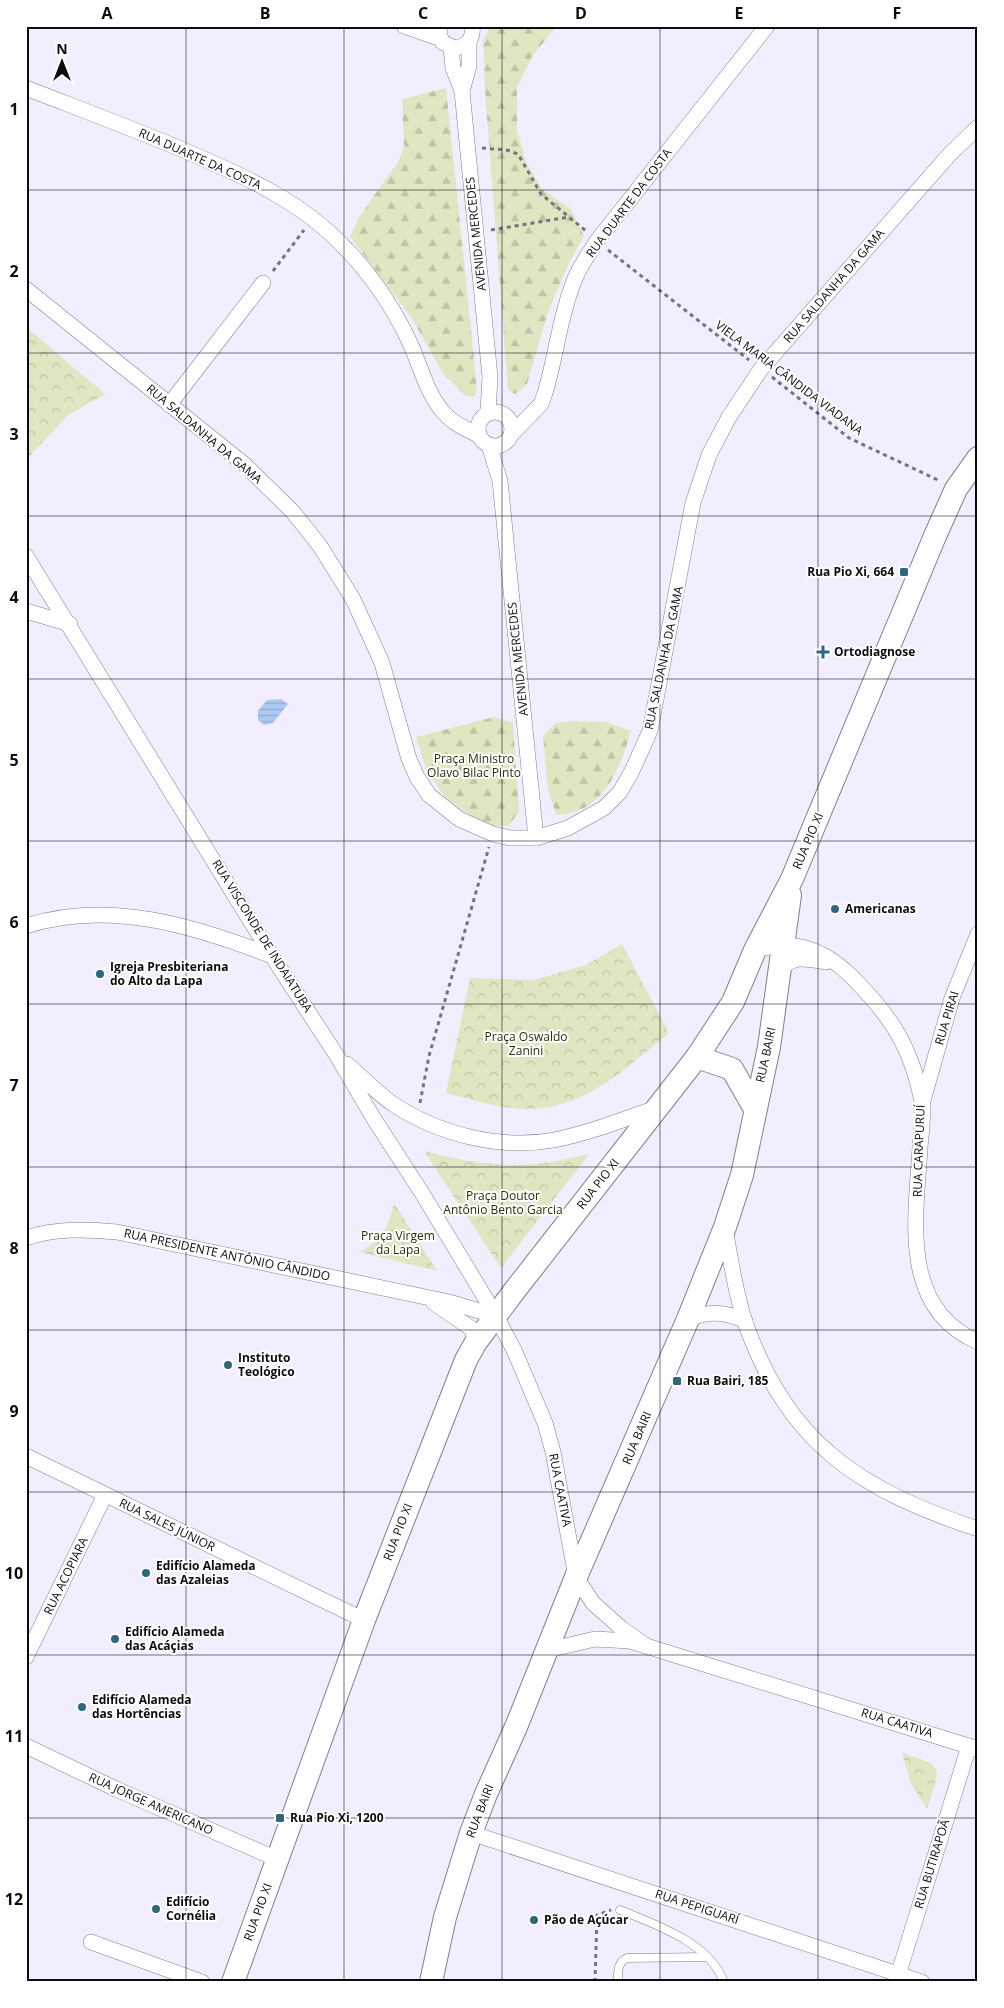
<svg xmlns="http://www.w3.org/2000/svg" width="1004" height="2008" font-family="'Open Sans',sans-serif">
  <defs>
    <pattern id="forest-firs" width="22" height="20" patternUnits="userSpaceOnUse" patternTransform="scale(1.25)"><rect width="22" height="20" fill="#e2e5c1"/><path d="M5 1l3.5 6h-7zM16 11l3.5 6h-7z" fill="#c1c3a5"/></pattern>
    <pattern id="park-crowns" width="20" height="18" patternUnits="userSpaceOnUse" patternTransform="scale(1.25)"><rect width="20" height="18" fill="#e2e5c1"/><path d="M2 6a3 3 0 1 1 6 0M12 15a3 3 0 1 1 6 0" fill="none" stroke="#c1c3a5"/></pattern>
    <pattern id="water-rules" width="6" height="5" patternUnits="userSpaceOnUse" patternTransform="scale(1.25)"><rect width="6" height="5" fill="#abc9f1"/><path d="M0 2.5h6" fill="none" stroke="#92abce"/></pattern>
  </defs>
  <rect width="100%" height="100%" fill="#f2edff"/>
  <g fill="url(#forest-firs)">
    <path d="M 491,26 L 557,26 L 533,55 L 517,87 L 517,131 L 526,162 L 542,189 L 571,209 L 584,236 L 569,263 L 548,312 L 527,384 L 515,394 L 508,390 L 485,91 L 483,39 Z"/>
    <path d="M 446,88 L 473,349 L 477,391 L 474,397 L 466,396 L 444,375 L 411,317 L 350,237 L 359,217 L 398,162 L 404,146 L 402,99 Z"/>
    <path d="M 494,717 L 513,723 L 519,811 L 509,826 L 492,826 L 466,813 L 445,797 L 427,771 L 416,737 Z"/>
    <path d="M 576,721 L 607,722 L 631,731 C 620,769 603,814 556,815 L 548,790 L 543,736 L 556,723 Z"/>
  </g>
  <g fill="url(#park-crowns)">
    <path d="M 26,327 L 105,394 L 68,415 L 26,460 Z"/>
    <path d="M 622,944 L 669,1033 C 626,1068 583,1111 524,1109 C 498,1108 471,1099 446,1093 L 470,978 L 534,980 L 586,965 Z"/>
    <path d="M 424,1151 C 463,1161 503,1169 543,1163 C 558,1161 574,1157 589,1154 L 501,1268 Z"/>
    <path d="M 394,1203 L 437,1271 L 360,1252 C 383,1239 388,1228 394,1203 Z"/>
    <path d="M 902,1753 C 947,1767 940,1766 927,1809 L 911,1784 Z"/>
  </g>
  <path fill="url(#water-rules)" d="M 281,699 L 288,704 L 273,723 L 264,725 L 258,720 L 258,711 L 267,700 Z"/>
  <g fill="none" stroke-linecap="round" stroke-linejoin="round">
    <g stroke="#837e8e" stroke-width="9">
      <g id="lane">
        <path d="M 620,1910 C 656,1925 709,1942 724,1982"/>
        <path d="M 618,1982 C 618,1972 617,1963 627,1958 L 707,1957"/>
      </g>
    </g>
    <g stroke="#837e8e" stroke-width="16">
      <g id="street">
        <path d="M 404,26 L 441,39"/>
        <path d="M 440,26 L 439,33 L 442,42 L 454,48 C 467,47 474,39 472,26"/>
        <path d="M 451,48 L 453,68 L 462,91 L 490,377 L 488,413"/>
        <path d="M 26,88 C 80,109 134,129 188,152 C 246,177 303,202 347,250 C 373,277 394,309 410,343 C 421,367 427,395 445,414 C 454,424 468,430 480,436"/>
        <path d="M 462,91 L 469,66 L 469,42"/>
        <path d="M 26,289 L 244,464 L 293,512 L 320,546 L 353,599 L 382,663 L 409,759 L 417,777 L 429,795 L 459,819 L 493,834 L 510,838 L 536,838 L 568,828 L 604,808 L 620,792 L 632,771 L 650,731 L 693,503 L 709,455 L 729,417 L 761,369 L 949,155 L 978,127"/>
        <path d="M 169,405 L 263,283"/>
        <circle cx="495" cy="429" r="17"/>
        <path d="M 511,435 L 541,404 L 544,396 C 556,359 559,318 574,281 C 579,267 589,254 597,241 L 767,26"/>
        <path d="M 489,445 L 500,481 L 536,838"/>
        <path d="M 26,556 L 272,956 L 337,1056 L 374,1119 L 422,1193 L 496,1316 L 514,1350 L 545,1423 L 553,1452 L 576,1577 L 593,1603 L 622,1629 L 645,1645"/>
        <path d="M 26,611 L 70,624"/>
        <path d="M 26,926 C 108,899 195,926 272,956"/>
        <path d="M 755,950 C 794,939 822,948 851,976 C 891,1016 911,1046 922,1102 C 924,1116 921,1133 920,1148 C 916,1217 899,1308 978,1342"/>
        <path d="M 780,970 C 795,954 806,959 826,962"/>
        <path d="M 347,1064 C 362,1077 377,1093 393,1104 C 438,1134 500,1150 554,1140 C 589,1133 622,1120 656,1108"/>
        <path d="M 922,1104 L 952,998 L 978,934"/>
        <path d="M 725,1229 C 731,1260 735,1292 745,1322 C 788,1444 860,1490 978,1529"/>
        <path d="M 26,1238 C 56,1228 86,1229 117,1232 L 449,1302 L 496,1316"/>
        <path d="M 434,1303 L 472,1329 L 476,1342"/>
        <path d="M 688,1319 C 709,1311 724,1311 745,1321"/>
        <path d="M 26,1456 L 364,1620"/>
        <path d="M 548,1650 L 595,1639 L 630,1641 L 978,1749"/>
        <path d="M 26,1657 L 105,1495"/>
        <path d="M 26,1746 L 116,1789 L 277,1859"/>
        <path d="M 471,1833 L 922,1982"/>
        <path d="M 91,1942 L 202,1982"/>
        <path d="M 896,1982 L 969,1746"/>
      </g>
    </g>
    <g stroke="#837e8e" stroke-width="24">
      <g id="primary">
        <path d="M 697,1057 L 732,1069 L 755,1109"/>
        <path d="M 233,1982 L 364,1620 L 466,1360 L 476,1342 L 515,1290 L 697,1057 L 733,1002 L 755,950 L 792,879 L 935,536 L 956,489 L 978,458"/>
        <path d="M 431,1982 L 445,1917 L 471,1833 L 486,1794 L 516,1727 L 576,1577 L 688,1319 L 725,1227 L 742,1175 L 769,1047 L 790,895"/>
      </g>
    </g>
    <g stroke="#76737e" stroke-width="3" stroke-dasharray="4 4" stroke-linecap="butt">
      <path d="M 482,148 L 507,150 L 518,154 L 541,194 L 586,231"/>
      <path d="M 491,230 L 569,217"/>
      <path d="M 608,250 L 749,360"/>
      <path d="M 273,271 L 304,230"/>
      <path d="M 772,377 L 849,438 L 940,481"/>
      <path d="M 420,1103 L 429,1056 L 489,847"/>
      <path d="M 595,1982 L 597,1915 L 611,1910"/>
    </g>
    <use href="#lane" stroke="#fff" stroke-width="8"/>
    <use href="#street" stroke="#fff" stroke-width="15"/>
    <use href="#primary" stroke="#fff" stroke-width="22"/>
  </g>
  <path fill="none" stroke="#0c0b10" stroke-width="1" stroke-opacity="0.55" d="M 186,26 L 186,1982M 344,26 L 344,1982M 502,26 L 502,1982M 660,26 L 660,1982M 818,26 L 818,1982M 26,190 L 978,190M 26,353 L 978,353M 26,516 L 978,516M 26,679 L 978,679M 26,841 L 978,841M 26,1004 L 978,1004M 26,1167 L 978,1167M 26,1330 L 978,1330M 26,1492 L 978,1492M 26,1655 L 978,1655M 26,1818 L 978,1818"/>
  <g fill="#2c667f" stroke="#fff" stroke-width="2">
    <rect x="899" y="567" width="10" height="10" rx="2.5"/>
    <path d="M820.5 644.5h5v5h5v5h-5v5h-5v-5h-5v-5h5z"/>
    <circle cx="835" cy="909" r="5"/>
    <circle cx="100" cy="974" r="5"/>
    <circle cx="228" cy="1365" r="5"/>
    <rect x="672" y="1376" width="10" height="10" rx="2.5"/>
    <circle cx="146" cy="1573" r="5"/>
    <circle cx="115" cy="1639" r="5"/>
    <circle cx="82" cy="1707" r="5"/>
    <rect x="275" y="1813" width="10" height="10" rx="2.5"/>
    <circle cx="156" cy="1909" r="5"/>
    <circle cx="534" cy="1920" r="5"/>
  </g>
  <g text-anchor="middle" stroke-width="4" stroke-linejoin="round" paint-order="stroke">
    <g font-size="12" fill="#0c0b10" stroke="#fff">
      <text transform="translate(200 159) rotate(24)" y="4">RUA DUARTE DA COSTA</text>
      <text transform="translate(629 203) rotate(-53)" y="4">RUA DUARTE DA COSTA</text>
      <text transform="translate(476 234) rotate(-96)" y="4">AVENIDA MERCEDES</text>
      <text transform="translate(834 286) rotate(-49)" y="4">RUA SALDANHA DA GAMA</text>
      <text transform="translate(789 378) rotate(37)" y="4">VIELA MARIA CÂNDIDA VIADANA</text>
      <text transform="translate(204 434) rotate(40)" y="4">RUA SALDANHA DA GAMA</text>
      <text transform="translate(664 658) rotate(-78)" y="4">RUA SALDANHA DA GAMA</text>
      <text transform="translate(518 659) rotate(-96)" y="4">AVENIDA MERCEDES</text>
      <text transform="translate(808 841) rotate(-67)" y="4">RUA PIO XI</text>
      <text transform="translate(262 936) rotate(58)" y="4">RUA VISCONDE DE INDAIATUBA</text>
      <text transform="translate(947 1018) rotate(-73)" y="4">RUA PIRAI</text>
      <text transform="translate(766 1055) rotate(-78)" y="4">RUA BAIRI</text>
      <text transform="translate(919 1151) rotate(-88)" y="4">RUA CARAPURUÍ</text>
      <text transform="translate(598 1184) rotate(-52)" y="4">RUA PIO XI</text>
      <text transform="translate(227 1255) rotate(12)" y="4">RUA PRESIDENTE ANTÔNIO CÂNDIDO</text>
      <text transform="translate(637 1438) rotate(-67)" y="4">RUA BAIRI</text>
      <text transform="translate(560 1490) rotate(79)" y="4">RUA CAATIVA</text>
      <text transform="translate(167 1525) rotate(26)" y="4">RUA SALES JÚNIOR</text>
      <text transform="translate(398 1532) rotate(-69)" y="4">RUA PIO XI</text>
      <text transform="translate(66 1576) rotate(-64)" y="4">RUA ACOPIARA</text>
      <text transform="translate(897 1723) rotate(17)" y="4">RUA CAATIVA</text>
      <text transform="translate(151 1804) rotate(24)" y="4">RUA JORGE AMERICANO</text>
      <text transform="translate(480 1811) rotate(-69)" y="4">RUA BAIRI</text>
      <text transform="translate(932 1864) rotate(-73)" y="4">RUA BUTIRAPOÃ</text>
      <text transform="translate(697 1907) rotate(18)" y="4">RUA PEPIGUARÍ</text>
      <text transform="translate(258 1912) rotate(-70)" y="4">RUA PIO XI</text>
    </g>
    <g font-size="12" font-weight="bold" fill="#0c0b10" stroke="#fff" text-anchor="start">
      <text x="894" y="576" text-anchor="end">Rua Pio Xi, 664</text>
      <text x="834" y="656">Ortodiagnose</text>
      <text x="845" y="913">Americanas</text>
      <text x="110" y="971">Igreja Presbiteriana<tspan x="110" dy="14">do Alto da Lapa</tspan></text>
      <text x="238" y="1362">Instituto<tspan x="238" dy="14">Teológico</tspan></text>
      <text x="687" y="1385">Rua Bairi, 185</text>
      <text x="156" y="1570">Edifício Alameda<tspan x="156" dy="14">das Azaleias</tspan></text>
      <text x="125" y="1636">Edifício Alameda<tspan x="125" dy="14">das Acáçias</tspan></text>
      <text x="92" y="1704">Edifício Alameda<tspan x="92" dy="14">das Hortências</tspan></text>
      <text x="290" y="1822">Rua Pio Xi, 1200</text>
      <text x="166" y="1906">Edifício<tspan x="166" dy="14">Cornélia</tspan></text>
      <text x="544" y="1924">Pão de Açúcar</text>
    </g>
    <g font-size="12" fill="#2c2d06" stroke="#fff">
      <text x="474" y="763">Praça Ministro<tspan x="474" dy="14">Olavo Bilac Pinto</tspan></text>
      <text x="526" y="1041">Praça Oswaldo<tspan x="526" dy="14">Zanini</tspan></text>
      <text x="503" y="1200">Praça Doutor<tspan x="503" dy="14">Antônio Bento Garcia</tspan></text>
      <text x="398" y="1240">Praça Virgem<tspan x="398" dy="14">da Lapa</tspan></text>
    </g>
  </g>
  <rect width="1004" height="2008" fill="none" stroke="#ffffff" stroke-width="55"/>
  <g transform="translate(62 62)" stroke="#ffffff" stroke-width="4" paint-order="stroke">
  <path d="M0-4L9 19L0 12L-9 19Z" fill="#0c0b10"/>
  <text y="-8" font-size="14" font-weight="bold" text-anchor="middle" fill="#0c0b10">N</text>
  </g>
  <rect x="28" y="28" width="948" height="1952" fill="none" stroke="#0c0b10" stroke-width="2"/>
  <g font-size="16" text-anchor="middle" font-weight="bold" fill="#0c0b10">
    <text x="107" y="19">A</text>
    <text x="265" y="19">B</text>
    <text x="423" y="19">C</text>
    <text x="581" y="19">D</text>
    <text x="739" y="19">E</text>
    <text x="897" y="19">F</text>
    <text x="14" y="115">1</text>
    <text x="14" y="277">2</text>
    <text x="14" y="440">3</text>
    <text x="14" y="603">4</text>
    <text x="14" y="766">5</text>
    <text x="14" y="928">6</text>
    <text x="14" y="1091">7</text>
    <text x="14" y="1254">8</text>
    <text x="14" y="1417">9</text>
    <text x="14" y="1579">10</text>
    <text x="14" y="1742">11</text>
    <text x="14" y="1905">12</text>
  </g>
</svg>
